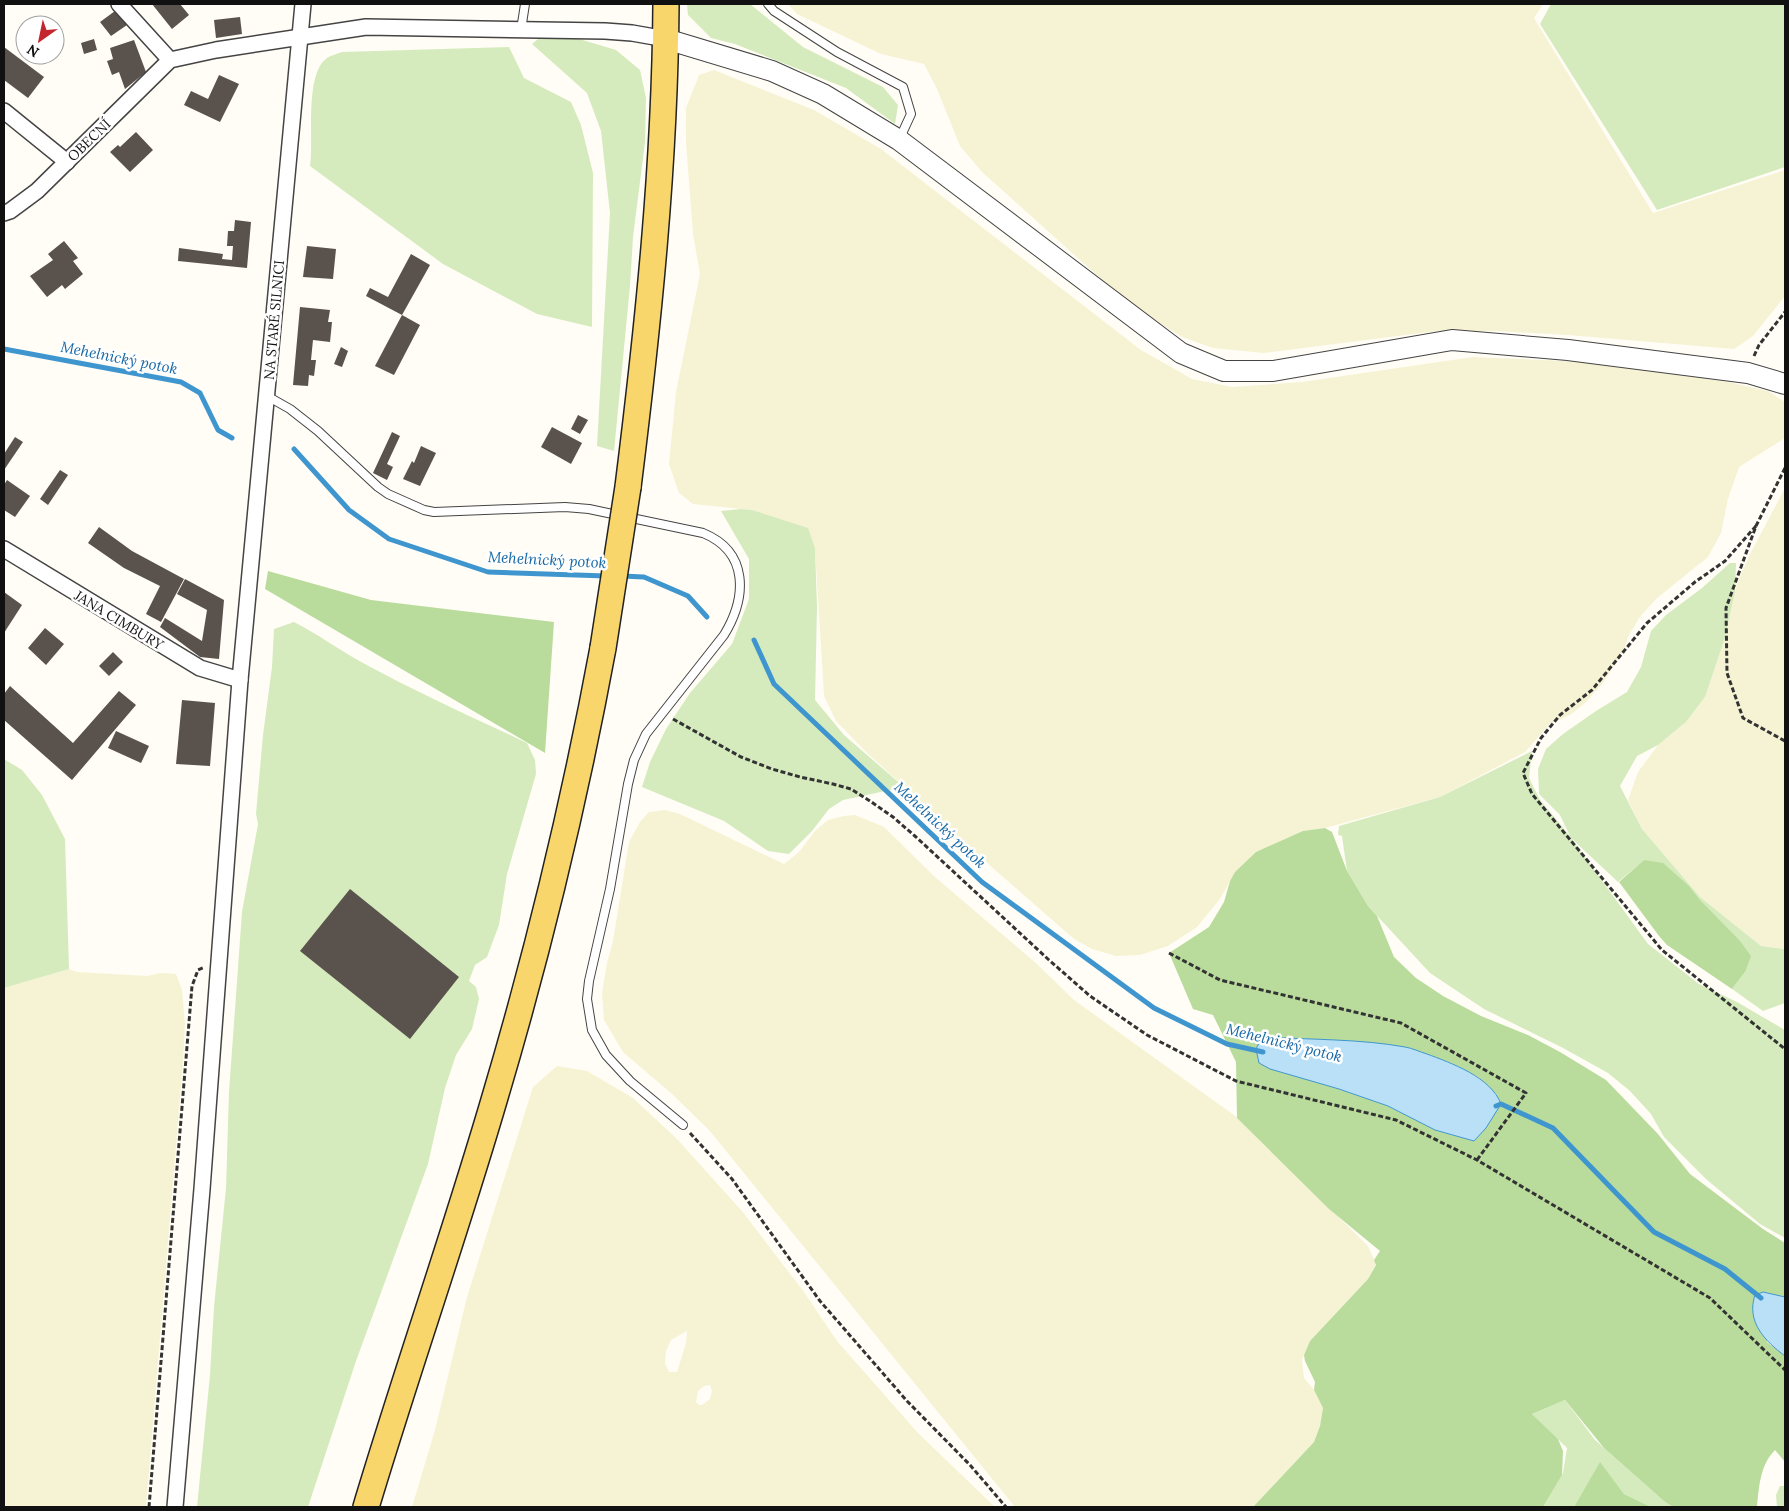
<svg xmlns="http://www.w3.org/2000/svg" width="1789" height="1511" font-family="Lora,serif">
  <rect width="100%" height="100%" fill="#fffdf5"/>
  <g fill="#f6f3d4" fill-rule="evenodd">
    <path d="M 788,4 L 1543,4 L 1534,18 L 1653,213 L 1785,170 L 1785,296 L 1753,336 L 1734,349 L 1568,335 L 1497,331 L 1437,331 L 1264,353 L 1213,348 L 1182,337 L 1128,303 L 982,172 L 960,146 L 937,89 L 924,64 L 881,54 L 797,14 Z"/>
    <path d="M 714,70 L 814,110 L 881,149 L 1141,350 L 1192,379 L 1232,387 L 1302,382 L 1473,357 L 1610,363 L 1728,382 L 1768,391 L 1785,402 L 1785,438 L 1739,467 L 1728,499 L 1721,533 L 1708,557 L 1656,599 L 1639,618 L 1628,637 L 1624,650 L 1603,683 L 1585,703 L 1570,715 L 1550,724 L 1525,752 L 1440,797 L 1325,828 L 1303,831 L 1235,872 L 1220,899 L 1197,927 L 1168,946 L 1140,955 L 1116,956 L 1092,949 L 1074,939 L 994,869 L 865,751 L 836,721 L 824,696 L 815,548 L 752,510 L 693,504 L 679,493 L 669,464 L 676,392 L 700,274 L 693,234 L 686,143 L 686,108 L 699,75 Z"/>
    <path d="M 1785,488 L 1785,949 L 1761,946 L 1700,897 L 1642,829 L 1628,800 L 1638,772 L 1658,745 L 1686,722 L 1705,697 L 1724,641 L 1737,583 L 1750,554 Z"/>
    <path d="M 665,810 L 680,814 L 784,864 L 799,852 L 815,831 L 828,820 L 844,816 L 855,815 L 884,827 L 935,877 L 1037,964 L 1074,1000 L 1238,1118 L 1368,1246 L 1376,1264 L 1368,1279 L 1310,1341 L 1302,1360 L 1304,1378 L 1314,1390 L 1323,1408 L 1320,1426 L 1314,1442 L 1253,1507 L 1015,1507 L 709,1130 L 672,1094 L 623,1052 L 604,1020 L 602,993 L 607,963 L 613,941 L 629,842 L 640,822 L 649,812 Z"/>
    <path d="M 69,969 L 77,972 L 147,976 L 161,973 L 176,974 L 182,990 L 185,1024 L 183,1062 L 146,1507 L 4,1507 L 4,988 Z"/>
    <path d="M 557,1066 L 587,1071 L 633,1098 L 677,1139 L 742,1211 L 804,1292 L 837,1341 L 918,1433 L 995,1507 L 412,1507 L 435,1430 L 467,1297 L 533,1087 ZM 687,1331 L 686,1343 L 677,1372 L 669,1372 L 665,1364 L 666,1351 L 671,1340 ZM 710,1385 L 712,1391 L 710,1399 L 702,1405 L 699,1405 L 696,1402 L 698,1391 L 704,1386 Z"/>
  </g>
  <g fill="#d5ebbd">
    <path d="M 687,4 L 750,4 L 803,47 L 883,87 L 898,105 L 895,124 L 846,88 L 735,44 L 711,38 L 688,15 Z"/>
    <path d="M 1551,4 L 1785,4 L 1785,167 L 1657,210 L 1540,24 Z"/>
    <path d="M 549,30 L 616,50 L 640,70 L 646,98 L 645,142 L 633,237 L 630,286 L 614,451 L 597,446 L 610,213 L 601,131 L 587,93 L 532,44 Z"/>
    <path d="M 509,47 L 524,78 L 571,102 L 581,125 L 593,173 L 592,327 L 537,314 L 443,264 L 310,166 C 314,141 304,74 327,58 C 332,55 337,54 342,52 Z"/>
    <path d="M 741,509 L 752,510 L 808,528 L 815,548 L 817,607 L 815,700 L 844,735 L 904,787 L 843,800 L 829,809 L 812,831 L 789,854 L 768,851 L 724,821 L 642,787 L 650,762 L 666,729 L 690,693 L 732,644 L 749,599 L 749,559 L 721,511 Z"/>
    <path d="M 1730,563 L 1736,563 L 1735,592 L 1724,641 L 1705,697 L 1686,722 L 1658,745 L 1637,756 L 1620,786 L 1642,829 L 1700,897 L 1761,946 L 1785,949 L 1785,1003 L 1763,1011 L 1732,989 L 1745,972 L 1701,901 L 1690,887 L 1644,860 L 1618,882 L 1571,838 L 1648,944 L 1699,984 L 1737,1002 L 1785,1030 L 1785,1238 L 1760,1224 L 1706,1179 L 1664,1137 L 1651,1114 L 1630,1091 L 1608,1073 L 1563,1048 L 1484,1009 L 1430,973 L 1368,906 L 1347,871 L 1342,836 L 1338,835 L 1339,826 L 1440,797 L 1532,751 L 1529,778 L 1540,800 L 1570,836 L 1560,815 L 1539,794 L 1538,769 L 1546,749 L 1563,734 L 1596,711 L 1627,692 L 1641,667 L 1651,631 L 1666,615 L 1702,588 Z"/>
    <path d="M 294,622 C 318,634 339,650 363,663 C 416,692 472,717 527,743 L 535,760 L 536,774 L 507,874 L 499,925 L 487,957 L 475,965 L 469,981 L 476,987 L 479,999 L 472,1029 L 456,1055 L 445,1088 L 428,1164 L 356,1361 L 308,1507 L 197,1507 L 210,1375 L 214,1307 L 226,1188 L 229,1092 L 242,912 L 258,824 L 256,814 L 263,735 L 272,667 L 274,629 Z"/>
    <path d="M 4,759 L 22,770 L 42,795 L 65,839 L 69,969 L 4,988 Z"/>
    <path d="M 1565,1400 L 1595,1440 L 1665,1502 L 1673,1507 L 1651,1507 L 1624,1494 L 1600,1463 L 1574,1507 L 1543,1507 L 1563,1473 L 1567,1448 L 1532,1414 Z"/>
    <path d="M 1780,1486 L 1785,1486 L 1785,1507 L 1777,1507 L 1776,1495 Z"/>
  </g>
  <g fill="#b9dc9c" fill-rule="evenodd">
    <path d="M 268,571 L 371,600 L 554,622 L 545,753 L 265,589 Z"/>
    <path d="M 1325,828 L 1332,832 L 1347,871 L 1368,906 L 1377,916 L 1394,957 L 1416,978 L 1443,996 L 1481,1016 L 1528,1035 L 1560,1052 L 1606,1080 L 1658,1134 L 1690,1174 L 1763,1229 L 1785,1243 L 1785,1297 L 1778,1295 L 1767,1342 L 1785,1356 L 1785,1462 L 1775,1450 C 1760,1465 1759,1487 1757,1507 L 1673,1507 L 1665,1502 L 1604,1448 L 1565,1400 L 1532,1414 L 1558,1439 L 1563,1451 L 1562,1475 L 1543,1507 L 1253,1507 L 1314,1442 L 1320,1426 L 1323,1408 L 1314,1390 L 1315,1382 L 1305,1361 L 1304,1355 L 1310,1341 L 1368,1279 L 1376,1265 L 1374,1260 L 1380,1251 L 1329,1209 L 1237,1118 L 1236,1062 L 1213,1015 L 1193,1009 L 1169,953 L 1209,927 L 1224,902 L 1230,881 L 1235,872 L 1256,852 L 1303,831 ZM 1406,1047 L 1451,1063 L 1478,1077 L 1497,1095 L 1474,1141 L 1435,1130 L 1388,1106 L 1339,1089 Z"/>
    <path d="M 1644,860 L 1663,863 L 1690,887 L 1701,901 L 1740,941 L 1751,956 L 1745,972 L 1732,989 L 1667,945 L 1659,936 L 1619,882 Z"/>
    <path d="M 1600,1462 L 1624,1494 L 1651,1507 L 1574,1507 Z"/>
  </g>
  <g fill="#b9e0f7" stroke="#3f96cf">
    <path d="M 1271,1037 C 1315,1040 1361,1039 1405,1047 C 1412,1048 1420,1052 1427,1054 C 1451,1063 1491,1077 1501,1104 L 1486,1128 L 1474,1141 L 1435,1130 L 1388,1106 L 1339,1089 L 1270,1069 L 1259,1063 L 1256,1049 L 1260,1041 Z"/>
    <path d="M 1763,1292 L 1785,1297 L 1785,1356 C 1765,1341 1746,1322 1755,1295 Z"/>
  </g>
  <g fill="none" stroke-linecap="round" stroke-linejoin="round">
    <g stroke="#3f96cf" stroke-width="5">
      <path d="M 4,349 L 181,382 L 200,393 L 218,430 L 232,438"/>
      <path d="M 294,449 L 349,510 L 389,539 L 488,572 L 606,576"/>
      <path d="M 622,576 L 644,577 L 688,596 L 707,617"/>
      <path d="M 754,640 L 774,684 L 982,882 L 1154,1008 L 1227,1044 L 1263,1052"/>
      <path d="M 1496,1106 L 1501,1104 L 1553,1128 L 1654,1232 L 1725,1269 L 1761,1298"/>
    </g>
  </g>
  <g fill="#5a524d">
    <path d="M 152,4 L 180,4 L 189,15 L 172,29 Z"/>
    <path d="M 115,11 L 127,25 L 111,36 L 100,22 Z"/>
    <path d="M 240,17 L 242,34 L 216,38 L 214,20 Z"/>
    <path d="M 94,39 L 97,50 L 84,54 L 81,43 Z"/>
    <path d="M 134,40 L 146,72 L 125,89 L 119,72 L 112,75 L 107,61 L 113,59 L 110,48 Z"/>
    <path d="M 4,47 L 44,77 L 28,98 L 4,80 Z"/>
    <path d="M 219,75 L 239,84 L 220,122 L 184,105 L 191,91 L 208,99 Z"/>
    <path d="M 136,132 L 153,150 L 130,172 L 110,152 L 118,145 L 120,147 Z"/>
    <path d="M 235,220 L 251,222 L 247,268 L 178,261 L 179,248 L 223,254 L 222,259 L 232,260 L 233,246 L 227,246 L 228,231 L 234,231 Z"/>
    <path d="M 64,241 L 78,258 L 73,261 L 83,274 L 65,289 L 62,285 L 47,297 L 30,276 L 53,260 L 48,254 Z"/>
    <path d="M 307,246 L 336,249 L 333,279 L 303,277 Z"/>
    <path d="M 411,254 L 430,265 L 402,315 L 366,296 L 370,288 L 388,297 Z"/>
    <path d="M 300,307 L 330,310 L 328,322 L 332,322 L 330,342 L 313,340 L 311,360 L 316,360 L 314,376 L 309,375 L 308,386 L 293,385 Z"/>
    <path d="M 402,315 L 420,325 L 394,375 L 375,366 Z"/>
    <path d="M 341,347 L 348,351 L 342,367 L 334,364 Z"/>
    <path d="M 578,415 L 588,420 L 580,434 L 571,429 Z"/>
    <path d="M 552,427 L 582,443 L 571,464 L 541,447 Z"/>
    <path d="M 392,432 L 400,436 L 387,464 L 393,467 L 387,480 L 373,473 Z"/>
    <path d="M 15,437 L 23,442 L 4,470 L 4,454 Z"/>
    <path d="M 421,446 L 436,453 L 420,486 L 403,479 L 412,461 L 414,463 Z"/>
    <path d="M 60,470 L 68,475 L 48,505 L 40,499 Z"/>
    <path d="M 7,480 L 30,496 L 15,517 L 4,510 L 4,485 Z"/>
    <path d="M 99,527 L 132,551 L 184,579 L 161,622 L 146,614 L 160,586 L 124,568 L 88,543 Z"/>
    <path d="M 185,579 L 224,600 L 219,659 L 200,657 L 160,627 L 165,618 L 202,641 L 207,610 L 177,594 Z"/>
    <path d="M 4,592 L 22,605 L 4,633 Z"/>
    <path d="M 45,628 L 64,644 L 46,665 L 28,648 Z"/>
    <path d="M 113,652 L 123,662 L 109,676 L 99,666 Z"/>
    <path d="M 10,686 L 73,743 L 119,691 L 136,705 L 72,780 L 4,720 L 4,694 Z"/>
    <path d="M 182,700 L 215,703 L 210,766 L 176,764 Z"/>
    <path d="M 116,731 L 149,746 L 141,763 L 108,748 Z"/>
    <path d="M 350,889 L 459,977 L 410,1039 L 300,951 Z"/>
  </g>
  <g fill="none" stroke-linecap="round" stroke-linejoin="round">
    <g stroke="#444" stroke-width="10">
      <g id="service">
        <path d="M 768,4 L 774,11 L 837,52 L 903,87 L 911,114 L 899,140"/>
        <path d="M 521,30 L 525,4"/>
        <path d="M 267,396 L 290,409 L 318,431 L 378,487 L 388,494 L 424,510 L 434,512 L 565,507 L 589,509 L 703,533 C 749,552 747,597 724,635 L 646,734 L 634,760 L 628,784 L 610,889 L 589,981 L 587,999 L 592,1030 L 606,1055 L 630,1081 L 683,1125"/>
      </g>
    </g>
    <g stroke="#444" stroke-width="18">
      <g id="minor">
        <path d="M 119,4 L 170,60"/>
        <path d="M 4,111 L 67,162"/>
        <path d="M 4,213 L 10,211 L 37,191 L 170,60 L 216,50 L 366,27 L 605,31 L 632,33 L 666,39"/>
        <path d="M 4,549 L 200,668 L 240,680"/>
        <path d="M 175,1507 L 202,1189 L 240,680 L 303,4"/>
      </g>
    </g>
    <g stroke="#444" stroke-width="22">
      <path id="tertiary" d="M 666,39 L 772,71 L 823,94 L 899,140 L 1181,353 L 1224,371 L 1273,371 L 1452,340 L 1568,350 L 1748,373 L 1785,384"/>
    </g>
    <g stroke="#222" stroke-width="28">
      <g id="primary">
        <path d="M 628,487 C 648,327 665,165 666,4"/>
        <path d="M 366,1507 C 407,1370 455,1234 495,1097 C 539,949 575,799 603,648"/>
      </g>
    </g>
    <g stroke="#333" stroke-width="3" stroke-dasharray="5 2.5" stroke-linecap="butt">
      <path d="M 1754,356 L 1759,345 L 1785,312"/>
      <path d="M 1785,468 L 1756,526 L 1726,608 L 1727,673 L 1743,718 L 1785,741"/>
      <path d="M 1756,526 L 1725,561 L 1695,582 L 1647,623 L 1592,690 L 1560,715 L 1541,738 L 1523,773 L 1532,794 L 1662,950 L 1785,1049"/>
      <path d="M 673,719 L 741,757 L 772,769 L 800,777 L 833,784 L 851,789 L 870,801 L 893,817 L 916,837 L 1049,960 L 1090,996 L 1147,1035 L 1236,1081 L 1396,1120 L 1477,1160 L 1710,1298 L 1785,1370"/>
      <path d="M 1169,953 L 1220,980 L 1401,1023 L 1526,1093 L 1477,1160"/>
      <path d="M 690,1133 L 732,1179 L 820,1301 L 907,1401 L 970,1465 L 1006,1507"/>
      <path d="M 149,1507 L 192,986 L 198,970 L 205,967"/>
    </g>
    <use href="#service" stroke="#fff" stroke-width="8"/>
    <use href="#minor" stroke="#fff" stroke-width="15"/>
    <use href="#tertiary" stroke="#fff" stroke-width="20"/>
    <use href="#primary" stroke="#f9d66b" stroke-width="25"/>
    <g stroke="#222" stroke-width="28" stroke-linecap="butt">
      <path id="primary-bridge" d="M 603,648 L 628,487"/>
    </g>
    <use href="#primary-bridge" stroke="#f9d66b" stroke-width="25"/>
  </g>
  <g text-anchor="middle" stroke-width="5" stroke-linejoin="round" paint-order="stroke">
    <g font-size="14" fill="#111" stroke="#fff">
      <text transform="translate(89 140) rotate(-44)" y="5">OBECNÍ</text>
      <text transform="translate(274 320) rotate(-85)" y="5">NA STARÉ SILNICI</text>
      <text transform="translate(119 620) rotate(31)" y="5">JANA CIMBURY</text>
    </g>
    <g font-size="15" font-style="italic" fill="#1768a6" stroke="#fff">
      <text transform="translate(119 358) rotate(11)" y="5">Mehelnický potok</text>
      <text transform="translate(547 560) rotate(3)" y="5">Mehelnický potok</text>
      <text transform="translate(940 825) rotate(43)" y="5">Mehelnický potok</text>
      <text transform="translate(1284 1043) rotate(14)" y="5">Mehelnický potok</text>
    </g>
  </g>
  <rect width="1789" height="1511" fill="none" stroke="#111111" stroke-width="10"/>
  <g transform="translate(40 40) rotate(213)"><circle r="24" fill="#ffffff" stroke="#a0a0a0"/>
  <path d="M0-4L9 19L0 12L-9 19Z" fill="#c4262e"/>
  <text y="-8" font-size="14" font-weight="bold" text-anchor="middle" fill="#111111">N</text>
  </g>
</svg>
